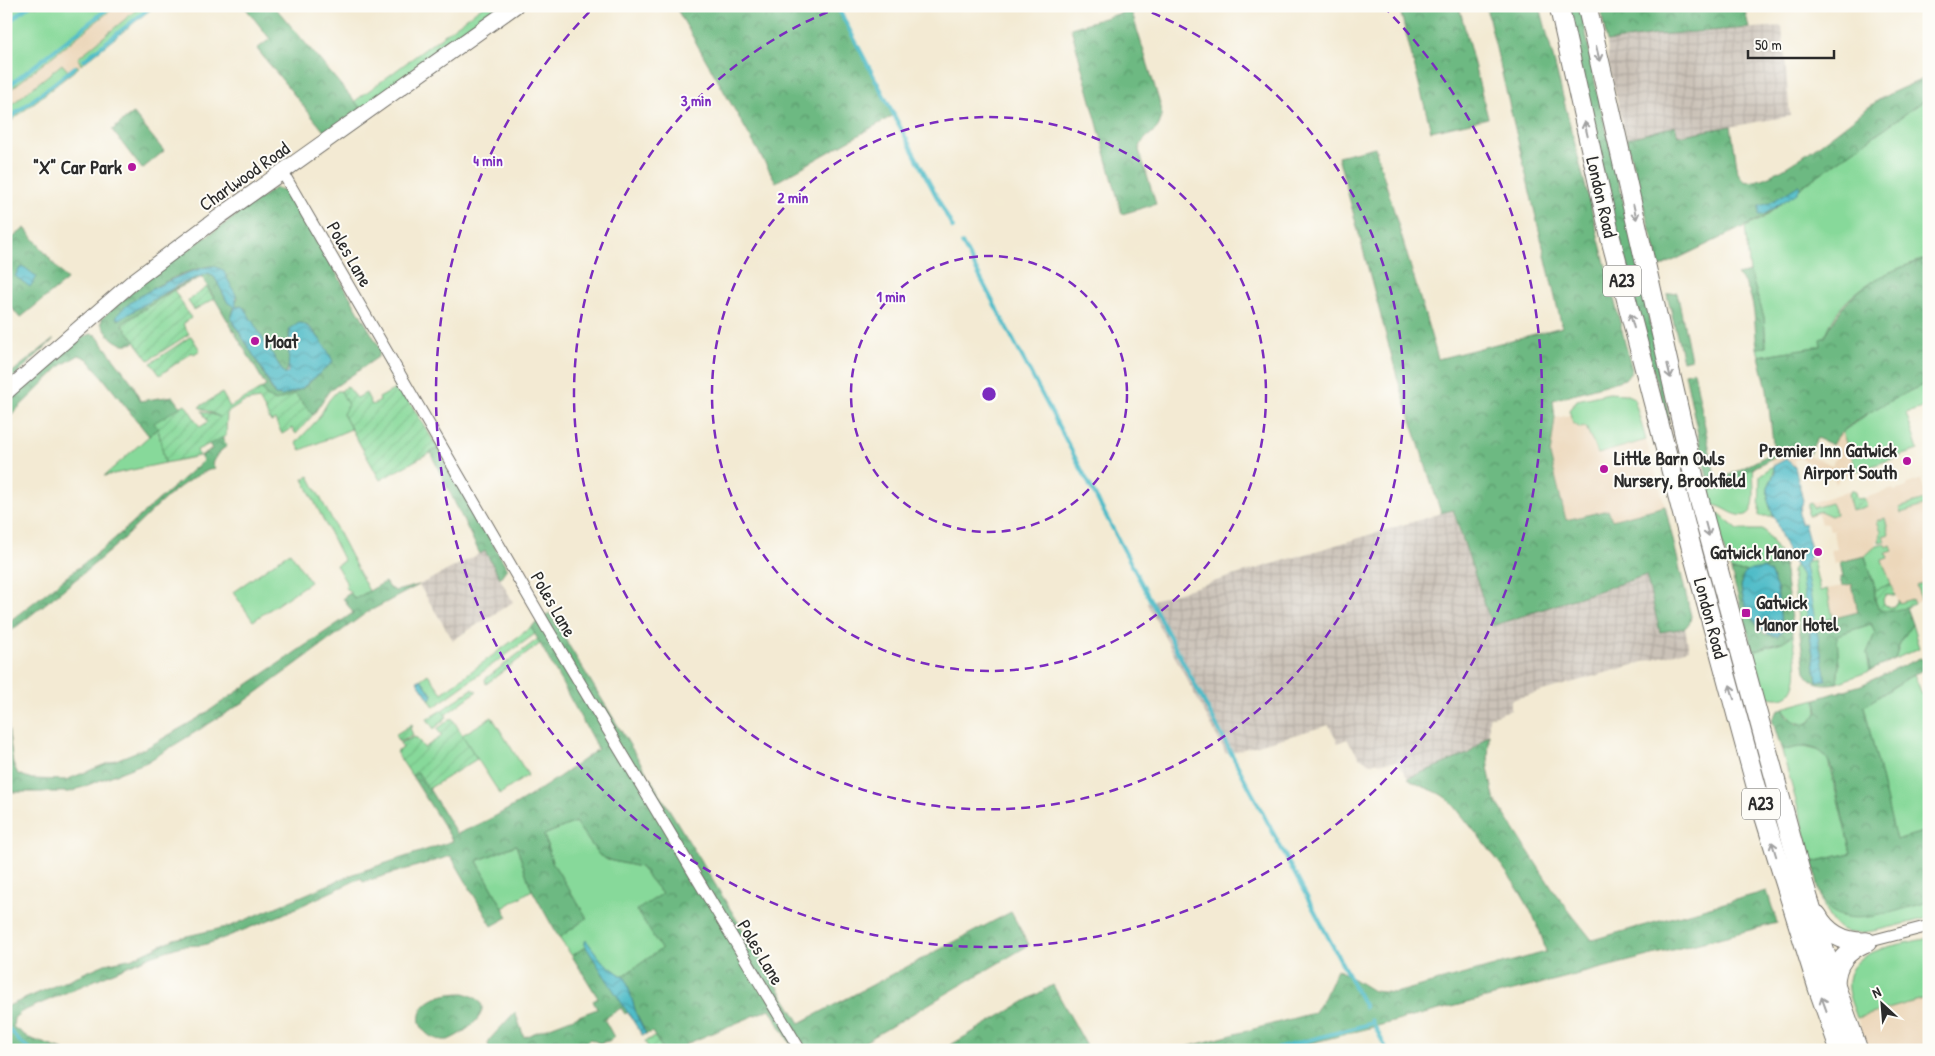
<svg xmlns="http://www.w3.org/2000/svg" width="1935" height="1056" font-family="'Patrick Hand',sans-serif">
  <defs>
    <pattern id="industrial-grid" width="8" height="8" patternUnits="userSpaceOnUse" patternTransform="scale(1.25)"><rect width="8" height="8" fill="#cbc2b8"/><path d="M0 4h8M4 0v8" fill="none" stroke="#aea79e"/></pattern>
    <pattern id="forest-crowns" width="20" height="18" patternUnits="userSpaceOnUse" patternTransform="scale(1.25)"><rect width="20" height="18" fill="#6db982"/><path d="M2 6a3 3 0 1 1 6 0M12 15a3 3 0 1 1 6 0" fill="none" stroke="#5a976b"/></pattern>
    <pattern id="garden-furrows" width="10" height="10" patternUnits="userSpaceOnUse" patternTransform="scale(1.25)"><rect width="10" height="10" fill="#87d99a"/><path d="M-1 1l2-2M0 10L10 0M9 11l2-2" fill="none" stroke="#75ba85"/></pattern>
    <pattern id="water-waves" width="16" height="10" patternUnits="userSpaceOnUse" patternTransform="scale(1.25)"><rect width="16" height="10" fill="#4fbcc8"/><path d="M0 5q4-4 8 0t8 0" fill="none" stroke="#4299a3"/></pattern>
  </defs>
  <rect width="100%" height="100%" fill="#fdfcf7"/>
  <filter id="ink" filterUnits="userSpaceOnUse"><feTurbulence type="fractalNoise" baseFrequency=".02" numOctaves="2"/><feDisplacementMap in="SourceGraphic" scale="10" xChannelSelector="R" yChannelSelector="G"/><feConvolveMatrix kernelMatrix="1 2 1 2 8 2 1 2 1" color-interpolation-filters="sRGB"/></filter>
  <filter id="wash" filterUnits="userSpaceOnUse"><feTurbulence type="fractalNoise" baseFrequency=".0096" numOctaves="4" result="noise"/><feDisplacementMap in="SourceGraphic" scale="20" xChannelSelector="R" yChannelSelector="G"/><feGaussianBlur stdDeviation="1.12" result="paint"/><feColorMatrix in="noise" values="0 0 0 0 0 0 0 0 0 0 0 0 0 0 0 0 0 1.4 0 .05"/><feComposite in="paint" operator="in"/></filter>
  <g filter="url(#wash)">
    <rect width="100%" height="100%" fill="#f3ead3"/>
    <g fill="#ecd7ba">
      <path d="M 114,6 L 144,6 L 78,58 L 81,65 L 79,67 L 6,123 L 6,91 Z"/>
      <path d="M 1570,415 L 1575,425 L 1586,427 L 1598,454 L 1646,440 L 1665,506 L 1612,521 L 1608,510 L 1566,520 L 1549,449 L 1555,418 Z"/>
      <path d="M 1842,432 L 1857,471 L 1837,477 L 1838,481 L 1836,483 L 1833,476 L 1820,468 L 1812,468 L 1811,464 L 1800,458 L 1794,460 L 1795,467 L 1786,459 L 1773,466 L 1770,459 L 1791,448 L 1832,465 L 1840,448 L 1832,445 L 1837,435 Z"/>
      <path d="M 1929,477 L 1921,480 L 1929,503 L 1929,559 L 1924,561 L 1929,580 L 1917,587 L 1921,600 L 1914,604 L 1912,599 L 1899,604 L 1882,560 L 1886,553 L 1886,547 L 1883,536 L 1889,534 L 1877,521 L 1881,534 L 1873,551 L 1865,556 L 1834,564 L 1831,550 L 1837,548 L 1833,531 L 1836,529 L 1830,530 L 1828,523 L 1821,524 L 1818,514 L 1808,517 L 1808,515 L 1820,511 L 1831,516 L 1835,514 L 1813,508 L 1811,503 L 1851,490 L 1848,496 L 1866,506 L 1864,498 L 1893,489 L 1894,491 L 1907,487 L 1907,484 Z"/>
      <path d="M 1852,584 L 1858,612 L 1833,618 L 1827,589 Z"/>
      <path d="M 1929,997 L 1929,1050 L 1868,1050 L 1857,1018 Z"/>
    </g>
    <g fill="url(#industrial-grid)">
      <path d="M 1782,26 L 1790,116 L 1678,136 L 1675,126 L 1626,139 L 1608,61 L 1607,42 L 1655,35 Z"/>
      <path d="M 1452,510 L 1492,626 L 1647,575 L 1660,632 L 1685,628 L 1689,649 L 1511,700 L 1511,710 L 1489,717 L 1489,734 L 1468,754 L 1408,778 L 1397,762 L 1370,763 L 1359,757 L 1347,739 L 1338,743 L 1329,725 L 1226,754 L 1146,602 Z"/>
      <path d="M 485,551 L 513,602 L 453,640 L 419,585 Z"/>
    </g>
    <g fill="#87d99a" stroke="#598262">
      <path d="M 6,6 L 116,6 L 6,93 Z"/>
      <path d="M 141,6 L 155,6 L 81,65 L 78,58 Z"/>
      <path d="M 483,6 L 502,6 L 362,110 L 355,101 Z"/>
      <path d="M 62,64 L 68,71 L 77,65 L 79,67 L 6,125 L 6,109 Z"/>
      <path d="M 1929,97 L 1929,258 C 1895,268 1861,282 1839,310 C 1831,320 1826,334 1822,346 L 1759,356 L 1757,348 L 1766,347 L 1764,317 L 1750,272 L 1745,227 L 1762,219 L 1807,183 Z"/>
      <path d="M 1929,382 L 1929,406 L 1906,413 L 1918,450 L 1857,471 L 1842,432 L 1883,403 Z"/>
      <path d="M 337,391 L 341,391 L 349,405 L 343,414 L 351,429 L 301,450 L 296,443 L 318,419 L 329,400 Z"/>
      <path d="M 1609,393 L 1625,394 L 1634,398 L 1646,440 L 1598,454 L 1586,427 L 1580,428 L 1573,423 L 1569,410 L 1577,400 Z"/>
      <path d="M 158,428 L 165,463 L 104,476 Z"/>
      <path d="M 1773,466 C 1776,476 1770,479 1768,488 C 1766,498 1770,507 1773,516 L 1759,516 L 1760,475 Z"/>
      <path d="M 1754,467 C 1751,481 1762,521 1738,515 C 1729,513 1723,506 1713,505 L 1710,491 Z"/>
      <path d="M 309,476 L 369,591 L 355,599 L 345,586 L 347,584 L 336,565 L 344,561 L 303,479 Z"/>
      <path d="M 1927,499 L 1929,504 L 1901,513 L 1899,508 Z"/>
      <path d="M 1811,503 L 1813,508 L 1831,503 L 1836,514 L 1831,516 L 1820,511 L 1808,515 L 1808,504 Z"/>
      <path d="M 1712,513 L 1720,515 L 1738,530 L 1764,530 L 1778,551 L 1784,565 L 1747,572 L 1731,571 Z"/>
      <path d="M 1885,518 L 1889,534 L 1883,536 L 1885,541 L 1879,542 L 1881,531 L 1877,521 Z"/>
      <path d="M 1885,543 L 1887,547 L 1891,545 L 1893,551 L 1886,553 L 1888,558 L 1882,560 L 1891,584 L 1875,590 L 1865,556 L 1877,545 Z"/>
      <path d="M 290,552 L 310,582 L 253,621 L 233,592 Z"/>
      <path d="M 1813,560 L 1820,591 L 1827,589 L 1833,618 L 1815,624 L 1826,680 L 1808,625 L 1799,626 L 1792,572 L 1796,563 Z"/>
      <path d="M 1929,580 L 1929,618 L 1916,586 Z"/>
      <path d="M 1871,624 L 1875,633 L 1867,653 L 1870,671 L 1837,683 L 1839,665 L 1836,635 Z"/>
      <path d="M 1912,624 L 1919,648 L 1895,659 L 1900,643 Z"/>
      <path d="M 531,627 L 535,634 L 434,707 L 429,699 L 433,696 L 421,679 L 428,674 L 442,693 Z"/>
      <path d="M 1793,635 C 1796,657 1807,709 1766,696 L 1753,651 L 1782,642 Z"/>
      <path d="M 538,639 L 541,643 L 486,684 L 485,679 Z"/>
      <path d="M 1914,674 L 1929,711 L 1929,830 L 1896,841 L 1864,706 Z"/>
      <path d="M 472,689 L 477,691 L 445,715 L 442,710 Z"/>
      <path d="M 1816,699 L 1817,716 L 1805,725 L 1792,720 L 1783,708 Z"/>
      <path d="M 492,717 L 528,775 L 500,794 L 462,735 Z"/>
      <path d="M 1800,746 L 1821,751 L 1828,760 L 1851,853 L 1813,862 L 1782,751 Z"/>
      <path d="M 575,822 L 599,855 L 608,860 L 640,867 L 662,894 L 637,911 L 662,949 L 623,976 L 579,951 L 572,956 L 559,938 L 587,918 L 552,862 L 544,835 Z"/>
      <path d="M 516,845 L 532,890 L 503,908 L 477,861 Z"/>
      <path d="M 1821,897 L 1830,909 L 1871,916 L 1929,902 L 1929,918 C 1911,921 1855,940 1841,930 C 1829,921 1825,910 1821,897 Z"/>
      <path d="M 1929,938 L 1929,997 L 1857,1018 C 1853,1006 1846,993 1848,980 C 1852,948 1904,944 1929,938 Z"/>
    </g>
    <g fill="url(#forest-crowns)" stroke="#4c7256" fill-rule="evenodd">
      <path d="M 244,6 L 274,6 L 362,110 L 327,135 L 257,49 L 270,39 Z"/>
      <path d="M 675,6 L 838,6 L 894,115 L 776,182 Z"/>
      <path d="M 1399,6 L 1459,6 L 1488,118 L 1431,131 Z"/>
      <path d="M 1486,6 L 1540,6 L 1632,370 L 1625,379 L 1553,400 L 1555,418 L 1550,455 L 1566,520 L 1608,510 L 1612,520 L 1665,506 L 1691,616 L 1690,622 L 1685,628 L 1660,632 L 1646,575 L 1492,626 L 1453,510 L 1441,513 L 1398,380 L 1338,156 L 1375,147 L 1438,359 L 1562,327 Z"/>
      <path d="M 1566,6 L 1581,6 L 1596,87 L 1636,255 L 1669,417 L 1668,424 L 1615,228 Z"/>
      <path d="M 1600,6 L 1744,6 L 1749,28 L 1655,35 L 1607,42 Z"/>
      <path d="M 1131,10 L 1161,107 C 1164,137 1145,129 1139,150 L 1156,204 L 1122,214 L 1071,28 Z"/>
      <path d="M 1929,76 L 1929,97 L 1807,183 L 1762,218 L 1660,267 L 1626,139 L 1675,126 L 1678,136 L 1731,126 L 1738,173 L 1744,181 C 1772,189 1854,116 1880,99 C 1895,90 1913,84 1929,76 Z"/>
      <path d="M 133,113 L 164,151 L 142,169 L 112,130 Z"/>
      <path d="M 275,188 L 284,190 L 294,200 L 381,350 L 378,357 L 329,391 L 313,415 L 295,394 L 276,401 L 266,396 L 261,389 L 266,386 L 202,277 L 168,293 L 122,324 L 136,342 C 119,349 109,338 101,323 L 102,318 L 148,278 ZM 210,266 L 214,266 L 238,298 L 234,304 L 228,303 C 222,294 218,274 206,273 L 149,301 L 118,320 L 119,313 C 142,292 179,271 210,266 ZM 241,306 L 285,375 L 289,364 L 289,331 L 299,323 C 312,323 324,345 330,356 C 320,375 298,401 273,393 L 262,369 L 231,319 L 234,308 Z"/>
      <path d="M 25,228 L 67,280 L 20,318 L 6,301 L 6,243 Z"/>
      <path d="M 1929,258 L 1929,382 C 1904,394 1843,421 1832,445 L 1817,438 L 1809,454 L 1791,448 L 1710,491 L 1685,373 L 1694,371 L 1716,482 L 1774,452 L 1767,390 L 1759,356 L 1821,346 L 1820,339 L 1825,337 C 1847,289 1880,273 1929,258 Z"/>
      <path d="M 1750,272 L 1764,317 L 1766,347 L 1757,348 C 1754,324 1757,292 1737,275 Z"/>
      <path d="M 1677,292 L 1691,359 L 1683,361 L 1667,294 Z"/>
      <path d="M 91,334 L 96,335 L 133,384 L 140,401 L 173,396 L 181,407 L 155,423 L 158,428 L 149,436 L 88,359 L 79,355 L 62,365 L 6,420 L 6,403 L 81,338 Z"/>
      <path d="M 54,339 L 6,384 L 6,377 Z"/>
      <path d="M 221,436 L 227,446 C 220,451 215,456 212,464 L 215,468 C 176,480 143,522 113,548 C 79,578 42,606 6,635 L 6,624 L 106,546 L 203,461 L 200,456 L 212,449 L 209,443 Z"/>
      <path d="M 438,448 L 507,568 L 500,578 L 485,551 L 480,554 L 430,452 Z"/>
      <path d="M 1865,556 L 1874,584 L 1875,601 L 1878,607 L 1889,611 L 1906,607 L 1912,624 L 1900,643 L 1895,659 L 1870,671 L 1867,653 L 1875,633 L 1871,624 L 1837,635 L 1839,665 L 1837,683 C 1824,685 1810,685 1805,671 L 1799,626 L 1808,624 L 1817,681 L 1825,680 L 1815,623 L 1858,612 L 1852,584 L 1842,586 L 1840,578 L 1843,577 L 1840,562 Z"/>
      <path d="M 1784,565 L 1793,635 L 1782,642 L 1753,651 L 1731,571 L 1747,572 C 1731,590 1752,619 1764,634 L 1774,636 L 1782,631 L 1777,589 L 1770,572 L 1763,568 Z"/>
      <path d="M 385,582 L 389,588 L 396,591 L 419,585 L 366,613 L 244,702 L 147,762 L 70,792 L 6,792 L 6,710 L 13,764 L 18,774 L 32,779 L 66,780 L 148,747 L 200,717 L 353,613 L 343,598 L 350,593 L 355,599 Z"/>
      <path d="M 549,613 L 800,1023 L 1011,912 L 1029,945 L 851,1050 L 794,1050 L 770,1009 L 686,1044 L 688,1050 L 663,1050 L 652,1032 L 646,1034 L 637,1016 L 627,984 L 623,976 L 661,949 L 637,910 L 662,894 L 640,867 L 608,860 L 599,855 L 575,822 L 544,835 L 552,862 L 587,918 L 559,938 L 531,888 L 516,845 L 477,861 L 508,917 L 492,926 L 451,856 L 363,882 L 361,878 L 279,916 L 216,941 L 203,945 L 181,946 L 151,956 L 21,1012 L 14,1018 L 13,1027 L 29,1038 L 63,1050 L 6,1050 L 6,1007 L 105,964 L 133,958 L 174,939 L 231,926 L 356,873 L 453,841 L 412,776 L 418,771 L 457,834 C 509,813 553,782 598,749 L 531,627 Z"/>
      <path d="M 1920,658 L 1926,661 L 1929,668 L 1914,674 L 1864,706 L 1896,840 L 1929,830 L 1929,902 C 1898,909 1836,937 1821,896 C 1817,886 1816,873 1813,862 L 1851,853 L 1831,767 C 1822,743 1803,745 1782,751 L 1772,719 L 1777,712 L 1783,708 L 1787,716 L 1797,724 L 1809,723 L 1818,712 L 1816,699 L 1861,685 Z"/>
      <path d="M 1489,734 L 1488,767 L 1494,798 L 1555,893 L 1592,940 L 1767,891 L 1777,923 L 1284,1050 L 1176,1050 L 1313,1013 L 1324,998 L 1337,969 L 1373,991 L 1395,993 L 1546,952 C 1533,896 1490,852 1456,808 C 1439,787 1426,792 1408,778 L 1468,754 Z"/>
      <path d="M 586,946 L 628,1012 L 625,1014 L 621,1008 L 604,1019 L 614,1037 L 609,1041 L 599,1043 L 590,1039 L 575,1050 L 490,1050 L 488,1044 L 490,1039 L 515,1012 L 524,1037 L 597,1009 L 593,1001 L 598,998 L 572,956 Z"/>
      <path d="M 1053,985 L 1089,1050 L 942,1050 Z"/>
      <path d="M 464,993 C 504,1004 468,1032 448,1040 C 413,1043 402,993 464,993 Z"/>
    </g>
    <g fill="url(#garden-furrows)" stroke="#598262">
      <path d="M 207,287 L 214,299 L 194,310 L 188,301 Z"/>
      <path d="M 174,290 L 191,318 L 183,324 L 189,334 L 149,360 L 122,324 Z"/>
      <path d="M 191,336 L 200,350 L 194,354 L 192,352 L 160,375 L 151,363 Z"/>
      <path d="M 385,362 L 438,448 L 380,480 L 343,414 L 348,405 L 341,391 L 347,386 L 357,398 L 366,393 L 372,405 L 380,401 L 379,398 L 397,388 Z"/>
      <path d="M 261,389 L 266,396 L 276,401 L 295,394 L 313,415 L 296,434 L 292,428 L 282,434 L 275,420 L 271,422 L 259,399 L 244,402 L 227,413 L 226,436 L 197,450 L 199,456 L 165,463 L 158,428 L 154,423 L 185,404 L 200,427 L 208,422 L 202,411 L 220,417 L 199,407 L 222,393 L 230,407 Z"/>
      <path d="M 1851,490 L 1854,490 L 1857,499 L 1864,498 L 1867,506 L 1852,511 L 1848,496 Z"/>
      <path d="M 1891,584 L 1895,596 L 1886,595 L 1883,599 L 1884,604 L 1889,607 L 1894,606 L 1898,600 L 1899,603 L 1912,599 L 1914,604 C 1895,611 1873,620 1875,590 Z"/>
      <path d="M 442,710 L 447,717 L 434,729 L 427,719 Z"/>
      <path d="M 452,718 L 477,759 L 428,789 L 418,772 L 412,776 L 396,752 L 403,748 L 400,743 L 413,737 L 417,738 L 424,748 L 442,736 L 437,729 Z"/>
      <path d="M 412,724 L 413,726 L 410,728 L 413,735 L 399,742 L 395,735 Z"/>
      <path d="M 655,1037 L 663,1050 L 649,1050 L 645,1041 Z"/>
    </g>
    <g fill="url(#water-waves)" stroke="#3d747a">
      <path d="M 1799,185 L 1800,188 L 1797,193 L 1763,215 L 1759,215 L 1759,206 L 1770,203 Z"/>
      <path d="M 214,266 L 223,270 L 236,295 L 236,307 L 241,306 L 245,309 L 285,375 L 288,372 L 290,329 L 299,323 C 311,323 330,352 333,362 L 301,389 L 282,396 L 275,395 L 262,369 L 231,319 L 235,307 L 228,303 L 215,278 L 209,273 L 180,284 L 120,319 L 116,318 C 123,299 193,267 214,266 Z"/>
      <path d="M 24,267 L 37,277 L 30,287 L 15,276 L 20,268 Z"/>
      <path d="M 1786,459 L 1795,467 L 1803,501 L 1799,514 L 1801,524 L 1804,523 L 1813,556 L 1809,557 L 1805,565 L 1826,680 L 1817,681 L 1801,574 L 1789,556 L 1768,501 L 1768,487 L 1775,473 L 1773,466 Z"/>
      <path d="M 1763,568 L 1770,572 L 1777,589 L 1782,631 L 1777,636 C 1754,636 1730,584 1747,572 C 1751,569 1758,569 1763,568 Z"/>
      <path d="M 421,679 L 433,696 L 429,699 L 417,681 Z"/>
      <path d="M 586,940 L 602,961 L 626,979 L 637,1016 L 646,1034 L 642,1035 L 584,944 Z"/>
    </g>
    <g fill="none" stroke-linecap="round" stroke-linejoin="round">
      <g stroke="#4fbcc8" stroke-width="4">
        <path d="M 837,6 L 953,228"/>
        <path d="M 6,24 L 29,6"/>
        <path d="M 84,60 L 152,6"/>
        <path d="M 6,88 L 111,6"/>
        <path d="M 6,121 L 75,67"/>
        <path d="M 962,243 L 1365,1007"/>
        <path d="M 6,1026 L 21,1043 L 32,1050"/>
        <path d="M 1375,1027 L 1387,1050"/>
        <path d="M 1272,1050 L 1373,1023 L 1371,1020"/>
      </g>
    </g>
  </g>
  <g filter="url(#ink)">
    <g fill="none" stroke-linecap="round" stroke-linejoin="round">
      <g stroke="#716e66" stroke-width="13">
        <g id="minor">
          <path d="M 283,173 L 547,628 L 800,1050"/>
          <path d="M 1867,942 L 1929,926"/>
        </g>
      </g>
      <g stroke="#716e66" stroke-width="17">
        <path id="tertiary" d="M 6,392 L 135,280 L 219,217 L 515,6"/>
      </g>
      <g stroke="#716e66" stroke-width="21">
        <g id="primary">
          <path d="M 1559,6 L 1611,240 L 1693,554 L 1764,815 L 1818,988 L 1840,1050"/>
          <path d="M 1587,6 L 1698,495 L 1802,878 L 1835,985 L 1858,1050"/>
          <path d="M 1817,915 C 1828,935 1845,943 1867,942"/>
          <path d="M 1835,985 C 1835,962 1847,951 1866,942"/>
        </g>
      </g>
      <use href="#minor" stroke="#fff" stroke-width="11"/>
      <use href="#tertiary" stroke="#fff" stroke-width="15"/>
      <use href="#primary" stroke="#fff" stroke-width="19"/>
    </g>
    <defs><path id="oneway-shaft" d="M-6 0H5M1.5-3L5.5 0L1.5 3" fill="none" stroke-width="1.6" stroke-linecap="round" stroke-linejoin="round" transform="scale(1.25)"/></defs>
    <g stroke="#a0a0a0">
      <use href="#oneway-shaft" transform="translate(1598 54) rotate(77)"/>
      <use href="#oneway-shaft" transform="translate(1586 129) rotate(-103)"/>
      <use href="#oneway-shaft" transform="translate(1635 212) rotate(78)"/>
      <use href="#oneway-shaft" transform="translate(1632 321) rotate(-105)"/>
      <use href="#oneway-shaft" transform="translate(1669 371) rotate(77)"/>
      <use href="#oneway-shaft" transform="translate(1707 529) rotate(75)"/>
      <use href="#oneway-shaft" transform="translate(1732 692) rotate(-106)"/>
      <use href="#oneway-shaft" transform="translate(1774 849) rotate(-107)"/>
      <use href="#oneway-shaft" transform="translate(1824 1004) rotate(-110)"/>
    </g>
  </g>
  <g fill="none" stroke="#7b2cbf" stroke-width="2.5" stroke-dasharray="9 6">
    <circle cx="989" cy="394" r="138"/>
    <circle cx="989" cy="394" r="277"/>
    <path d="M1138 7A415 415 0 1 1 840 7"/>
    <path d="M1383 6A553 553 0 1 1 595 6"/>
  </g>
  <g fill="#b5179e" stroke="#fdfcf7" stroke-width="2">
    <circle cx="132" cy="167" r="5"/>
    <circle cx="255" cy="341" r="5"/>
    <circle cx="1907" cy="461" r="5"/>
    <circle cx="1604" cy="469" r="5"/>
    <circle cx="1818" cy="552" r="5"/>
    <rect x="1741" y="608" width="10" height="10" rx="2.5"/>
  </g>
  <g text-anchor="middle" stroke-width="4" stroke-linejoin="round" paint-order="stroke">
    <g fill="#fdfcf7" stroke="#6a6a68" stroke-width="1">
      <rect x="1603" y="265.5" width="38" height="31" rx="4"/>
      <rect x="1742" y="788.5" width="38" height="31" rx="4"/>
    </g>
    <g font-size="18" font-weight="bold" fill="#2b2b2b">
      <text x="1622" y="287">A23</text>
      <text x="1761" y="810">A23</text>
    </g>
    <g font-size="19" font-weight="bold" fill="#2b2b2b" stroke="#fdfcf7" text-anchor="end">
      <text x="122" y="174">"X" Car Park</text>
      <text x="265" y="348" text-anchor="start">Moat</text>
      <text x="1897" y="457">Premier Inn Gatwick<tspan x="1897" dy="22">Airport South</tspan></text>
      <text x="1614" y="465" text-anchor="start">Little Barn Owls<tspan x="1614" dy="22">Nursery, Brookfield</tspan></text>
      <text x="1808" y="559">Gatwick Manor</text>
      <text x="1756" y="609" text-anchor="start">Gatwick<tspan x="1756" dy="22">Manor Hotel</tspan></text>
    </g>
    <g font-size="19" fill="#2b2b2b" stroke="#fdfcf7">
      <text transform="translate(244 176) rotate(-35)" y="7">Charlwood Road</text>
      <text transform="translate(1602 197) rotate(77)" y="7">London Road</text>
      <text transform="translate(350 254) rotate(60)" y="7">Poles Lane</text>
      <text transform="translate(554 604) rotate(60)" y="7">Poles Lane</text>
      <text transform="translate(1711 618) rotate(75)" y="7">London Road</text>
      <text transform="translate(761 952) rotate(59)" y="7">Poles Lane</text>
    </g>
  </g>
  <circle cx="989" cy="394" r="8" fill="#7b2cbf" stroke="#fdfcf7" stroke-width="2.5"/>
  <g font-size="15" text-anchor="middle" font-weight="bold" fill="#7b2cbf" stroke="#fdfcf7" stroke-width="4" stroke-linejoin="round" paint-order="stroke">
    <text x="696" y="106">3 min</text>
    <text x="488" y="166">4 min</text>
    <text x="793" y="203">2 min</text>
    <text x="891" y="302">1 min</text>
  </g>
  <rect width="1935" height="1056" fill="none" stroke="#fdfcf7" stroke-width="25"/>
  <g transform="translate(1882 1004) rotate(334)" stroke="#fdfcf7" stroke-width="4" paint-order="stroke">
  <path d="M0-4L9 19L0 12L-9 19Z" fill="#2b2b2b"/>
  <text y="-8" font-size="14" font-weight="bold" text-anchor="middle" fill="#2b2b2b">N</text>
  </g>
  <path d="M1748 50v8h86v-8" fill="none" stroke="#2b2b2b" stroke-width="2.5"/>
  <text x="1755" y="50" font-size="15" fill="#2b2b2b" stroke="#fdfcf7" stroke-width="4" paint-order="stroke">50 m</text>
</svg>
